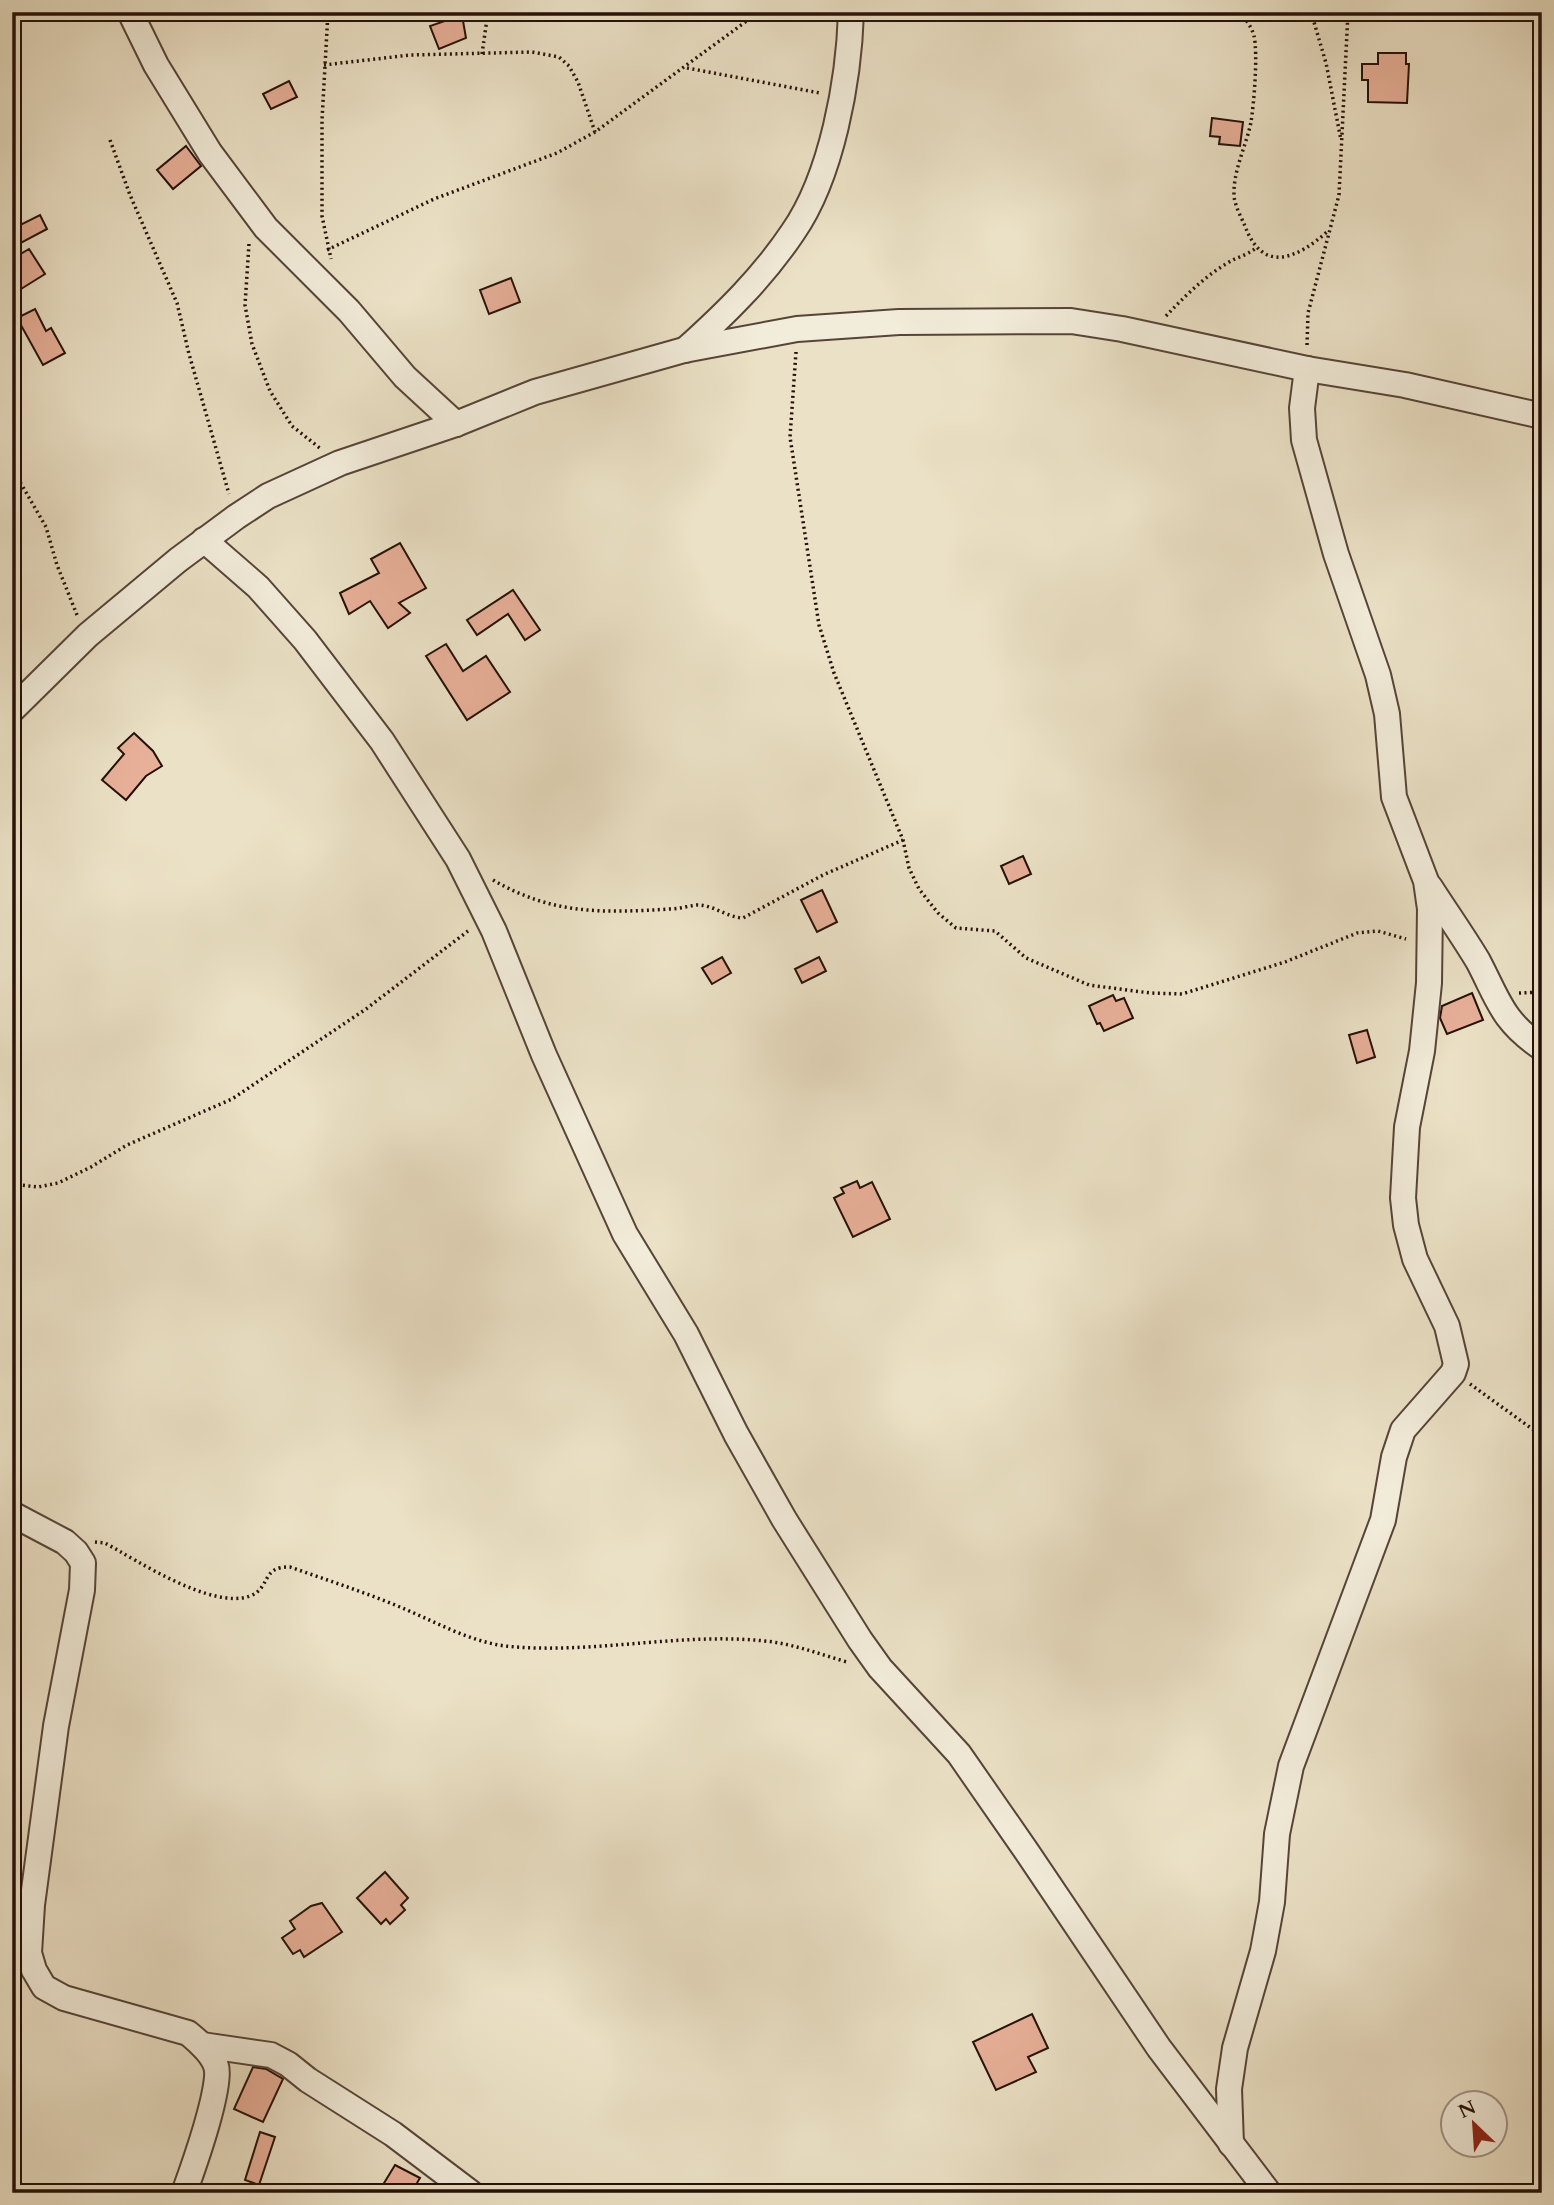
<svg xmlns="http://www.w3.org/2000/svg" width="1554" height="2205" font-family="Cardo,serif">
  <rect width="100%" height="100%" fill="#ebe1c6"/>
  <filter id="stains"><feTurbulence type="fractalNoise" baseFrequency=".00286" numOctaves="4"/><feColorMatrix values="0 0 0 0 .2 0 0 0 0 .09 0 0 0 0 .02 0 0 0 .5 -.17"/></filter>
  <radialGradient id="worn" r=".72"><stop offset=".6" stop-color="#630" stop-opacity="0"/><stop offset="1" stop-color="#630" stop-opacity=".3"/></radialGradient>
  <g fill="#e8b099" stroke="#251008" stroke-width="2">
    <path d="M 462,15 L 466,38 L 439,49 L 430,26 Z"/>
    <path d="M 1378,53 L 1406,53 L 1406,64 L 1409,64 L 1407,103 L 1368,102 L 1368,80 L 1362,80 L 1362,64 L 1378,64 Z"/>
    <path d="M 289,81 L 297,97 L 271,109 L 263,94 Z"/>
    <path d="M 1212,118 L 1243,122 L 1240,146 L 1219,144 L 1220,137 L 1210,136 Z"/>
    <path d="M 186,146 L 201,166 L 173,189 L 157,170 Z"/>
    <path d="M 40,215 L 47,229 L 17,245 L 12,235 L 12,229 Z"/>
    <path d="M 29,249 L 45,274 L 21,289 L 12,275 L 12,259 Z"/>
    <path d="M 511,278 L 520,302 L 489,314 L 480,290 Z"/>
    <path d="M 35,309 L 46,331 L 51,328 L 65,353 L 43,365 L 17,318 Z"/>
    <path d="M 400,543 L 426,588 L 399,603 L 410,613 L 388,628 L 370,601 L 349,614 L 340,593 L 379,573 L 371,559 Z"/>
    <path d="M 513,590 L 540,630 L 525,640 L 508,614 L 477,635 L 467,620 Z"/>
    <path d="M 446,644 L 463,671 L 486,656 L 510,692 L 467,720 L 426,656 Z"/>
    <path d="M 134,733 L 153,751 L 162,766 L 146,776 L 126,800 L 102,780 L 124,754 L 118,748 Z"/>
    <path d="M 1023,856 L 1031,874 L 1009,884 L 1001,866 Z"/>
    <path d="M 822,890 L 837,922 L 817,932 L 801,900 Z"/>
    <path d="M 722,957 L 731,973 L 712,984 L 702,968 Z"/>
    <path d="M 819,957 L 826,971 L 802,983 L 795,969 Z"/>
    <path d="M 1472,993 L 1483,1020 L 1447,1034 L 1440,1018 L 1442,1006 Z"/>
    <path d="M 1113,995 L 1116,1001 L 1124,998 L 1133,1018 L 1104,1031 L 1100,1023 L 1097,1024 L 1089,1006 Z"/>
    <path d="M 1367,1030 L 1375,1057 L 1357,1063 L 1349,1035 Z"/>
    <path d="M 857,1181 L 860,1188 L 872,1182 L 890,1219 L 853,1237 L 834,1198 L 844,1193 L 841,1188 Z"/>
    <path d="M 385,1872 L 408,1898 L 401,1905 L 405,1910 L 390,1924 L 386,1919 L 381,1924 L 357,1898 Z"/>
    <path d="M 322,1903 L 342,1932 L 304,1957 L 300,1950 L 293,1954 L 282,1938 L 295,1929 L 290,1921 L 311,1906 Z"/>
    <path d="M 1032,2014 L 1048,2048 L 1028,2057 L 1036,2072 L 996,2090 L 973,2042 Z"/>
    <path d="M 253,2067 L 266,2069 L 283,2079 L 263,2122 L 234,2109 Z"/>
    <path d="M 260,2132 L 275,2137 L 259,2185 L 245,2180 Z"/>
    <path d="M 395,2165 L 420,2178 L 411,2193 L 378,2193 Z"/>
  </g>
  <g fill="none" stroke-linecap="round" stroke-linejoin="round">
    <g stroke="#564438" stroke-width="28">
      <g id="minor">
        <path d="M 130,12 L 156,65 L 210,153 L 266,228 L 349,311 L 405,377 L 456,424"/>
        <path d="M 685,350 C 725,314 763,277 793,232 C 832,176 849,80 851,12"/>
        <path d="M 204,540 L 258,587 L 305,640 L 382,741 L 458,859 L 494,931 L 544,1055 L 625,1234 L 686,1334 L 736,1434 L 784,1519 L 860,1640 L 880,1668 L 959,1754 L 1027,1852 L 1159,2048 L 1269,2193"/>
        <path d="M 12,710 L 88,635 L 178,560 L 236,517 L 268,496 L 340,463 L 456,424 L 535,392 L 684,350 L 797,329 L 899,322 L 1071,321 L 1122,329 L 1307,369 L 1405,385 L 1542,416"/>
        <path d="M 1430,887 C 1446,912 1463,936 1478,961 C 1499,1001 1502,1021 1542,1048"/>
        <path d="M 12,1514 L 65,1542 L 76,1552 L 83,1563 L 82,1590 L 56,1726 L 32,1905 L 29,1953 L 34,1970 L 44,1987 L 64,1998 L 188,2033 C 199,2042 212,2053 216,2066 C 223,2085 192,2171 184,2193"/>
        <path d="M 202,2045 L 271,2055 L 288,2064 L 308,2080 L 393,2134 L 471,2193"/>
        <path d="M 1231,2144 L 1229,2089 L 1235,2048 L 1263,1951 L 1272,1902 L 1277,1834 L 1291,1766 L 1383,1520 L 1394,1457 L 1403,1430 L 1453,1373 L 1456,1364 L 1447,1326 L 1415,1259 L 1406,1225 L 1403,1198 L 1407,1127 L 1422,1051 L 1429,983 L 1430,909 L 1426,881 L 1394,797 L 1387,714 L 1378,675 L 1336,554 L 1304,440 L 1302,408 L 1307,369"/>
      </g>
    </g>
    <g stroke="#251008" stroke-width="3.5" stroke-dasharray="2 3.5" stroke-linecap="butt">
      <path d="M 328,12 L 322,120 L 322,216 L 331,259"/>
      <path d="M 1240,12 C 1245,19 1252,27 1254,36 C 1258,53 1254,104 1251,122 C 1246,147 1233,170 1234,196 C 1235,206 1241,217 1245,226 C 1263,275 1298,258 1328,231"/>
      <path d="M 1311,12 L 1326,63 L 1341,140"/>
      <path d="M 482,54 L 488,12"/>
      <path d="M 324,65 L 410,55 L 532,52 L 559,57 L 569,66 L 578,82 L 595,132"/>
      <path d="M 687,68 L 820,93"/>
      <path d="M 110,140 L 130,195 L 177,303 L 189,354 L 229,494"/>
      <path d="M 249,244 L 245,305 L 252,344 L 270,391 L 292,426 L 321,449"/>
      <path d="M 327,250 L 434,199 L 557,153 L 595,132 L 759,12"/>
      <path d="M 1166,316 C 1184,297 1204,277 1226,264 C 1236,257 1246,256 1256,248"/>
      <path d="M 1307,345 L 1308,313 L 1339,195 L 1348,12"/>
      <path d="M 796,352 L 790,437 L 819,625 L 834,673 L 903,840 L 909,868 L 919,889 L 938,913 L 956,928 L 995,931 L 1026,958 L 1089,985 L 1150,993 L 1182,994 L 1285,962 L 1357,933 L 1378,931 L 1406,939"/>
      <path d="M 12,468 L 46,527 L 57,565 L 77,615"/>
      <path d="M 493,880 C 553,915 603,913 670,909 C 679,909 688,906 697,905 C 714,905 726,917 743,918 L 823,875 L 903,840"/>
      <path d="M 1519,993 L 1542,992"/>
      <path d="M 12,1184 L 38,1187 L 58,1183 L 91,1167 L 127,1145 L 232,1099 L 366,1009 L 468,931"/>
      <path d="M 1470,1384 L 1542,1436"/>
      <path d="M 95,1542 L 105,1543 C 138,1561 212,1610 250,1596 C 271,1588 261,1566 290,1567 C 327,1580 364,1592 400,1607 C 434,1621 468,1641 505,1646 C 591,1655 680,1632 765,1641 C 794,1644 819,1654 847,1662"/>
    </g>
    <use href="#minor" stroke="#f2ecda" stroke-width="24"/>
  </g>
  <rect width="1554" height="2205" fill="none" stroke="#ebe1c6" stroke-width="42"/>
  <rect x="14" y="14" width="1526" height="2177" fill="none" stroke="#251008" stroke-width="3.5"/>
  <rect x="21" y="21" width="1512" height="2163" fill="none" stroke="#251008" stroke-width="2"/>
  <g transform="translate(1474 2124) rotate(335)"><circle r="33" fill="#f2ecda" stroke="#a09486" stroke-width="2"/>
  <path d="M0-5L12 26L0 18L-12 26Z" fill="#8f2418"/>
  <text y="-10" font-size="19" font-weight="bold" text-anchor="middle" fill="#251008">N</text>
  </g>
  <rect width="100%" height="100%" filter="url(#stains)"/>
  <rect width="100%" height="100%" fill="url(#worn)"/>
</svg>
